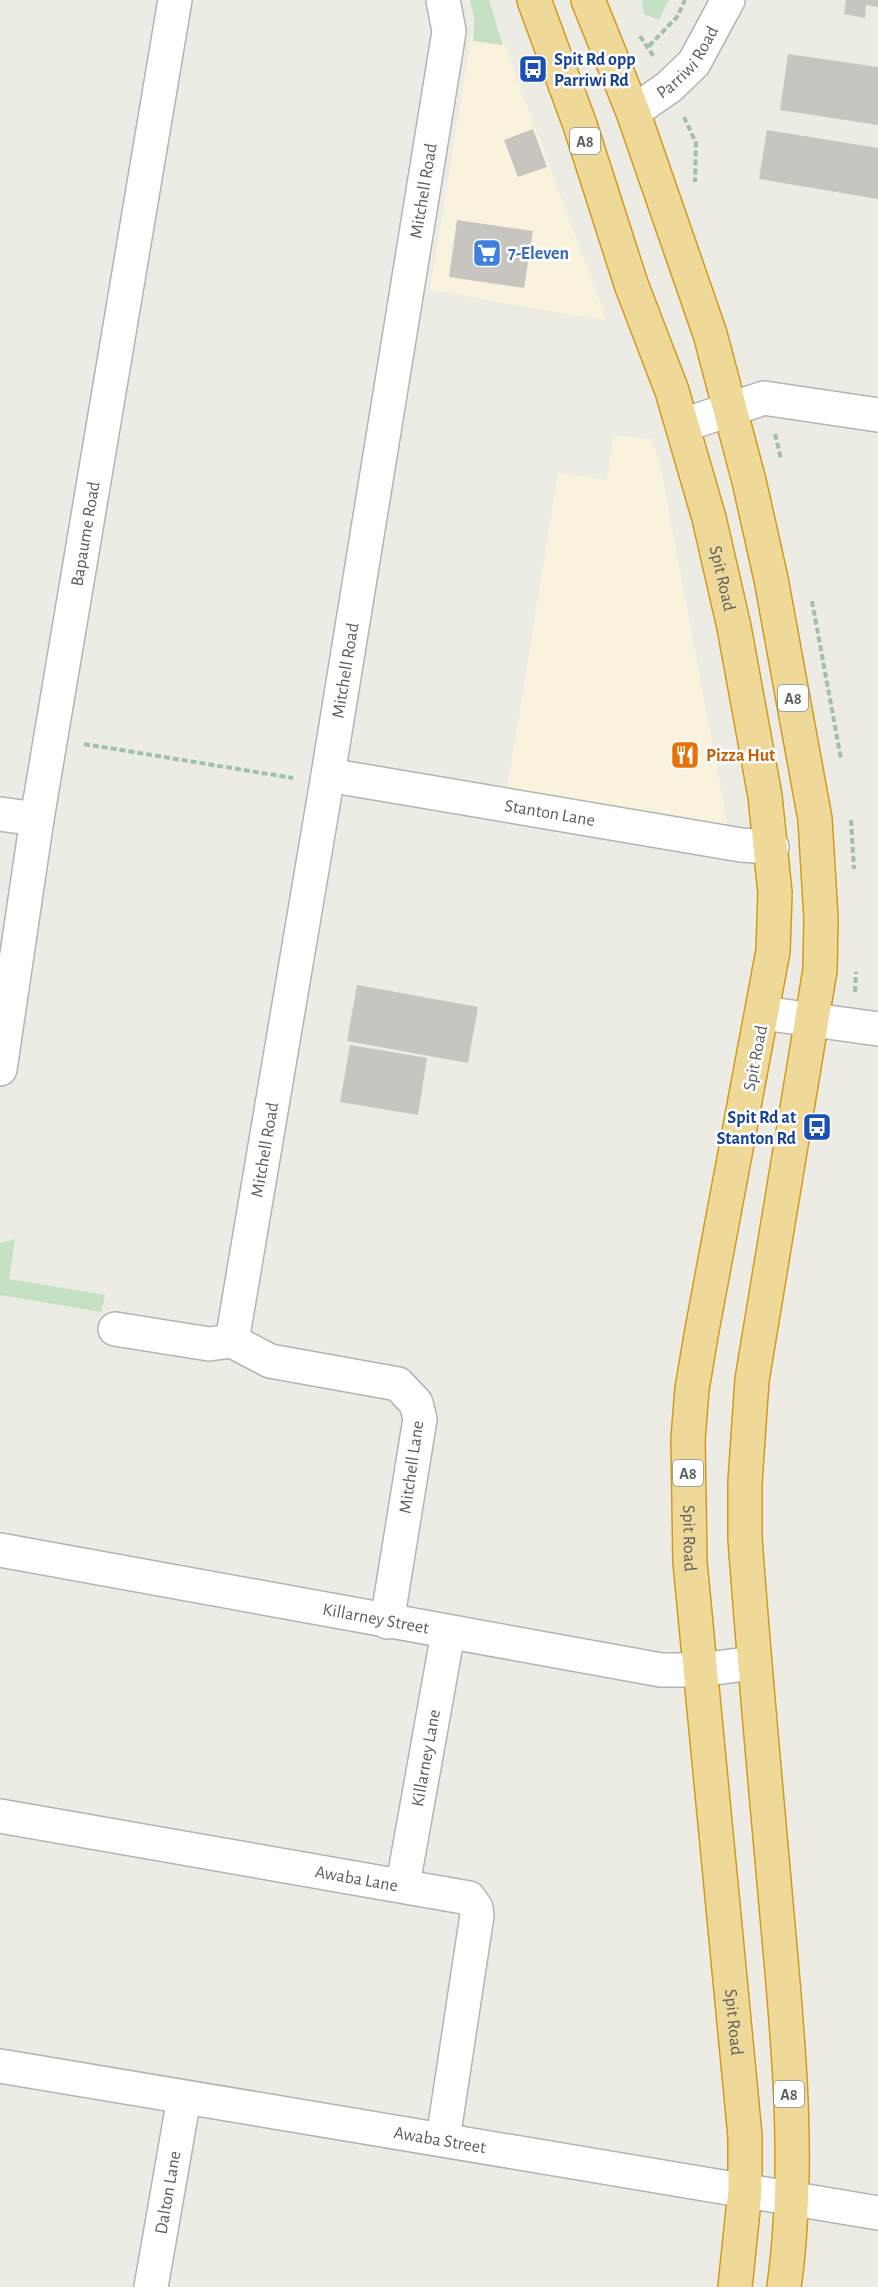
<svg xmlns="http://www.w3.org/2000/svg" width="878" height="2287" font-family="'Alegreya Sans',sans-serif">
  <rect width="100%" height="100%" fill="#ecebe4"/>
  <g fill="#f9f2dc">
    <path d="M 474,19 L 496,22 L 607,321 L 430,290 Z"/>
    <path d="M 613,435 L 652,439 L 661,468 L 729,832 L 506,796 L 558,472 L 607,480 Z"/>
  </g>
  <g fill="#c4e1c4">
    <path d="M 470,0 L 489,0 L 503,45 L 473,41 L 474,17 Z"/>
    <path d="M 642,0 L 669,0 L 659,20 L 644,14 Z"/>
    <path d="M 15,1239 L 9,1279 L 105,1295 L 101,1312 L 0,1295 L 0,1243 Z"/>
  </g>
  <g fill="#c8c5c0">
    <path d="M 846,0 L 878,0 L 878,7 L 866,5 L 865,18 L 844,14 Z"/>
    <path d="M 788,54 L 878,67 L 878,125 L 780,110 Z"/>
    <path d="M 533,129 L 547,167 L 518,177 L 504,140 Z"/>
    <path d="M 767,130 L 878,148 L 878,199 L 759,179 Z"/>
    <path d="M 457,220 L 533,231 L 524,288 L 449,277 Z"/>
    <path d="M 357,985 L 478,1007 L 468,1063 L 347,1041 Z"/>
    <path d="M 350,1045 L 427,1058 L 418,1115 L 340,1102 Z"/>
  </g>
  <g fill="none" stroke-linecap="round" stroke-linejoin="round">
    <g stroke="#b1b4b7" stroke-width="36">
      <g id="minor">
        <path id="s1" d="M 633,112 L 669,87 L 694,63 L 728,0"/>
        <path d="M 684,425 L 764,398 L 878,415"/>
        <path id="s2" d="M 328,775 L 741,845 L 772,847"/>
        <path d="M 0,814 L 37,819"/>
        <path d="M 763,1013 L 878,1029"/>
        <path id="s3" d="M 0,1069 L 37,819 L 175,0"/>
        <path d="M 115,1329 L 209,1344 L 232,1341"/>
        <path id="s4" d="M 232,1341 L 328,775 L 447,44 L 449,31 L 443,0"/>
        <path d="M 232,1341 L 270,1361 L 398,1384 L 416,1403 L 420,1419 L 387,1622"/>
        <path id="s5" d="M 0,1550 L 661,1670 L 699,1670 L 754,1663"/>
        <path id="s6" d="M 0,1816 L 469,1898 L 476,1908 L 477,1915 L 443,2139"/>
        <path id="s7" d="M 403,1884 L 448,1633"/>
        <path id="s8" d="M 0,2066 L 878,2213"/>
        <path id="s9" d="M 151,2287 L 184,2098"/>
      </g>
    </g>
    <g stroke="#d39a1d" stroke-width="36">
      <g id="highway">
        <path id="s10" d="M 534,0 L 580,125 L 631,284 L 672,391 L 709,518 L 734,627 L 765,796 L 775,893 L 773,951 L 702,1330 L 692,1389 L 688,1439 L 690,1562 L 745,2136 L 745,2191 L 735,2287"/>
        <path d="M 588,0 L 633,112 L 710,334 L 749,481 L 771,579 L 815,819 L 821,918 L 820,970 L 752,1380 L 745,1482 L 745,1538 C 754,1664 766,1789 777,1915 C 788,2037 801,2165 784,2287"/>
      </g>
    </g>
    <g stroke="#9ec1a8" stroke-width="4" stroke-dasharray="6 3" stroke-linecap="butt">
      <path d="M 640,36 L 654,57"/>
      <path d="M 649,46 L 677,17 L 685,0"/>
      <path d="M 684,117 L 696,143 L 695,182"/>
      <path d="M 775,434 L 781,459"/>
      <path d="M 812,601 L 841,759"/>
      <path d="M 84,744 L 293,778"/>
      <path d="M 851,820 L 854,869"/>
      <path d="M 855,992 L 856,972"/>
    </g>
    <use href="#minor" stroke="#fff" stroke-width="33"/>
    <use href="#highway" stroke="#efd999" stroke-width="33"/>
  </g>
  <defs>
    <g id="bus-square" transform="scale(1.5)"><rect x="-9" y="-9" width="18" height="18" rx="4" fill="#1a4fb4" stroke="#fff"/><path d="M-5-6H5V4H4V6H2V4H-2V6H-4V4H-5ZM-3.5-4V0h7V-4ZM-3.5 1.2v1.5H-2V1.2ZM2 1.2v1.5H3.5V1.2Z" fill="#fff"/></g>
    <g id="supermarket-square" transform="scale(1.5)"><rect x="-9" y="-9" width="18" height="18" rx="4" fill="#3f7fe0" stroke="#fff"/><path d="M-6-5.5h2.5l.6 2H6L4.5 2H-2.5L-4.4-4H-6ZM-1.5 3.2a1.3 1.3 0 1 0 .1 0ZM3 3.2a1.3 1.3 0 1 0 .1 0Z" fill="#fff"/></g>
    <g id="restaurant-square" transform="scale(1.5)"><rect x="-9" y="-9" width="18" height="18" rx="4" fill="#e8710a" stroke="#fff"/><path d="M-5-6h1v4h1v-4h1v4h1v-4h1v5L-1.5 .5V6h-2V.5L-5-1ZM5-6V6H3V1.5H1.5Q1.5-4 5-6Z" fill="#fff"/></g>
  </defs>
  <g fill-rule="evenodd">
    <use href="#bus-square" x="533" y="69"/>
    <use href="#supermarket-square" x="487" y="253"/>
    <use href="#restaurant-square" x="685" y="755"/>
    <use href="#bus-square" x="817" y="1127"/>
  </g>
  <g text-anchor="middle" stroke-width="5" stroke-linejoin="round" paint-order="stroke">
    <g fill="#fff" stroke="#8d8f91" stroke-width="1.5">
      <rect x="570" y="128" width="30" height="26" rx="4.5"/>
      <rect x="778" y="685" width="30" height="26" rx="4.5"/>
      <rect x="673" y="1460" width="30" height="26" rx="4.5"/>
      <rect x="774" y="2081" width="30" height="26" rx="4.5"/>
    </g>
    <g font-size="16" font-weight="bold" fill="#5c5f62">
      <text x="585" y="147">A8</text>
      <text x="793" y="704">A8</text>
      <text x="688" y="1479">A8</text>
      <text x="789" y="2100">A8</text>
    </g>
    <g font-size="18" font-weight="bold" fill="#164399" stroke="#fff" text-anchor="start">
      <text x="554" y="65">Spit Rd opp<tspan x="554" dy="21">Parriwi Rd</tspan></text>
      <text x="796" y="1123" text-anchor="end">Spit Rd at<tspan x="796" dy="21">Stanton Rd</tspan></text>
    </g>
    <g font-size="18" fill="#5c5f62" stroke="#fff">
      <text dy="6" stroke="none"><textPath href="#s1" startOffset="75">Parriwi Road</textPath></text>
      <text dy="6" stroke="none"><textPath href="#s4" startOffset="1166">Mitchell Road</textPath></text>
      <text dy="6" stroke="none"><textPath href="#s3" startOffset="542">Bapaume Road</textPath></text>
      <text dy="6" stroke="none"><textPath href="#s10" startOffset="609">Spit Road</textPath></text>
      <text dy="6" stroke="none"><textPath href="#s4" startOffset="680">Mitchell Road</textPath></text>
      <text dy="6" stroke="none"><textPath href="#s2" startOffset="225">Stanton Lane</textPath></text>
      <text transform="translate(755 1058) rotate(-79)" y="6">Spit Road</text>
      <text dy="6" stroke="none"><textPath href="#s4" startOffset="194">Mitchell Road</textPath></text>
      <text transform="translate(411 1467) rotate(-82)" y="6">Mitchell Lane</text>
      <text dy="6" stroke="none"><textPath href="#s10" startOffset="1581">Spit Road</textPath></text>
      <text dy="6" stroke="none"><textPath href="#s5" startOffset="382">Killarney Street</textPath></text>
      <text dy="6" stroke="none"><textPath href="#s7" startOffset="128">Killarney Lane</textPath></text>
      <text dy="6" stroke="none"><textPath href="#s6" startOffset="362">Awaba Lane</textPath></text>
      <text dy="6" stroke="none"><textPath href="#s10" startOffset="2067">Spit Road</textPath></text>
      <text dy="6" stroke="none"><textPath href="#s8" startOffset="446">Awaba Street</textPath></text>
      <text dy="6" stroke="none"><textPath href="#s9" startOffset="96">Dalton Lane</textPath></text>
    </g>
    <g font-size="18" font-weight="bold" fill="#366cbe" stroke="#fff" text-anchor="start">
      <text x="508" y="259">7-Eleven</text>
    </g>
    <g font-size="18" font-weight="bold" fill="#c56008" stroke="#fff" text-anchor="start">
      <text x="706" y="761">Pizza Hut</text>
    </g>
  </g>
</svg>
